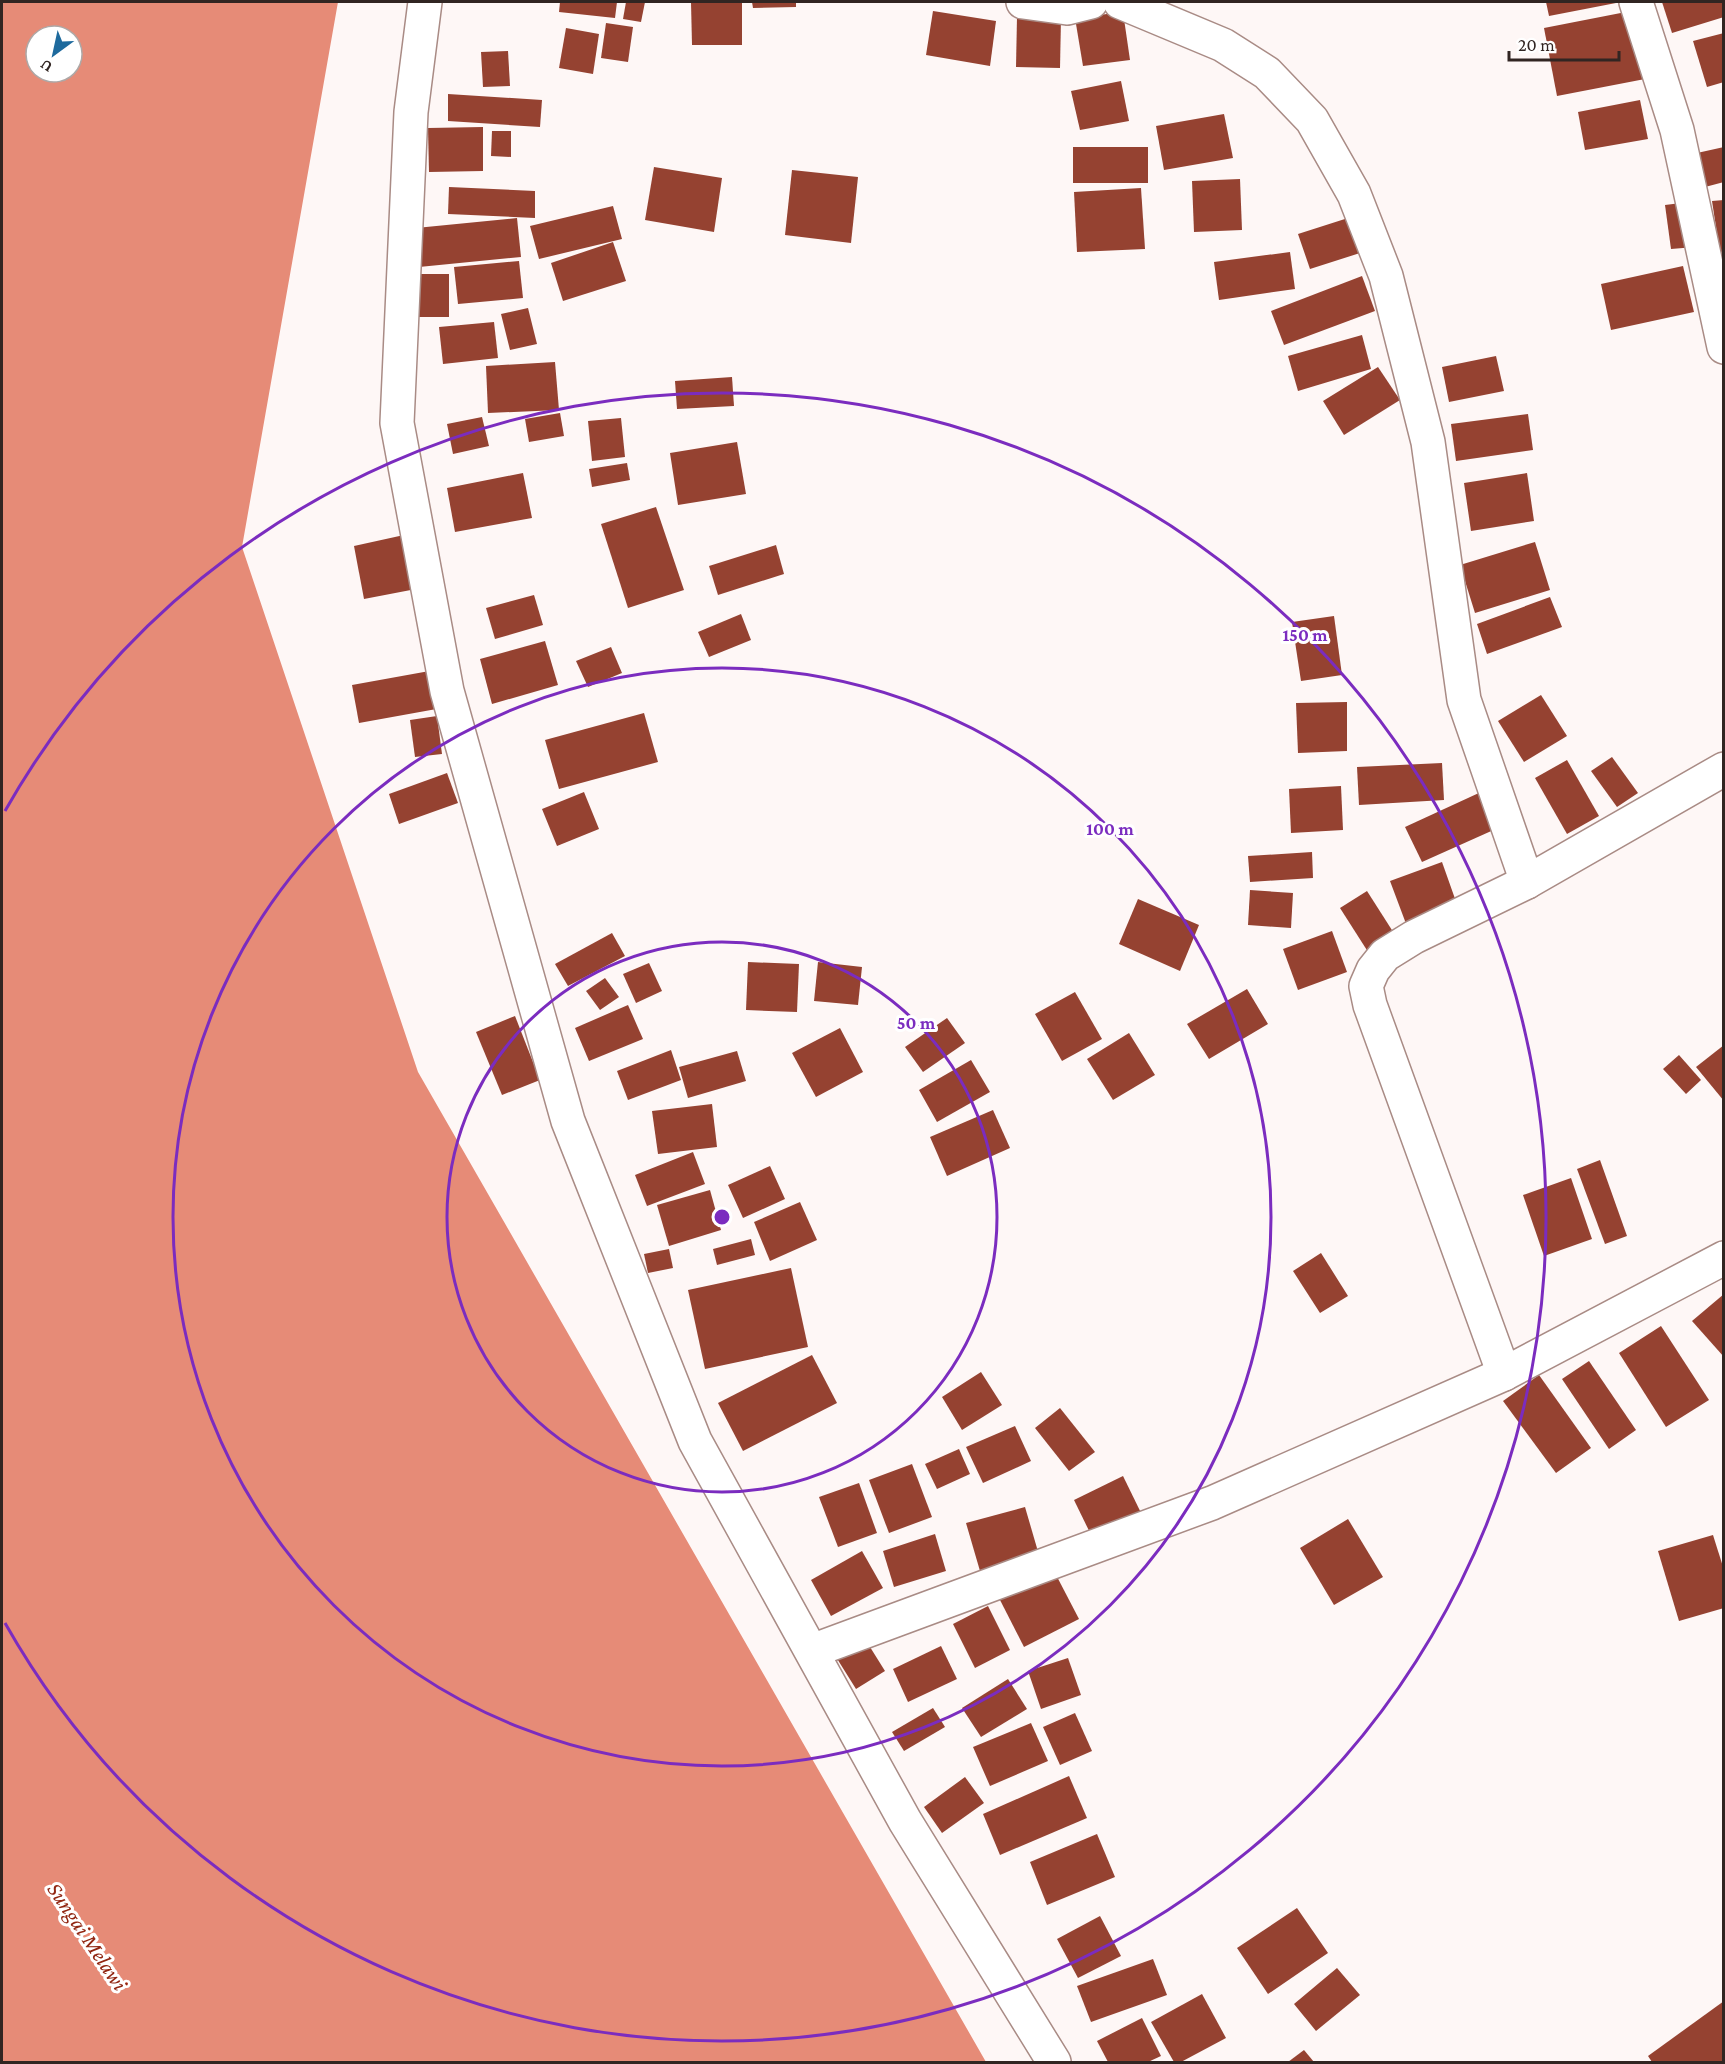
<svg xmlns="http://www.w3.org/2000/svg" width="1725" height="2064" font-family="'Crimson Pro',serif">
  <rect width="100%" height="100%" fill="#fef7f6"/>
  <path fill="#e68b77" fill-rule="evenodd" d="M 2,2 L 338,2 L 242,547 L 418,1072 L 986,2062 L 2,2062 ZM 36,36 L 72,36 L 72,72 L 36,72 Z"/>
  <g fill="#954231">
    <path d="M 560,2 L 617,2 L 615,18 L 559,12 Z"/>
    <path d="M 626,2 L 645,2 L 641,22 L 623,19 Z"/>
    <path d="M 691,2 L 742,2 L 742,45 L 692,45 Z"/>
    <path d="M 752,2 L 796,2 L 796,7 L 753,8 Z"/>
    <path d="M 1546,2 L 1616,2 L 1616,3 L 1549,16 Z"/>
    <path d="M 1662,2 L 1724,2 L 1724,17 L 1672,33 Z"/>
    <path d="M 933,11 L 996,21 L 990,66 L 926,55 Z"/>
    <path d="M 1631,11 L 1645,79 L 1557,96 L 1544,28 Z"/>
    <path d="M 1123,12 L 1130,60 L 1083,66 L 1075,18 Z"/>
    <path d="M 1017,17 L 1061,18 L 1060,68 L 1016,67 Z"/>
    <path d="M 606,23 L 633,27 L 628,62 L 601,58 Z"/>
    <path d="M 566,28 L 599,34 L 593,74 L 559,68 Z"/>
    <path d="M 1724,33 L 1724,82 L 1707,87 L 1693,41 Z"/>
    <path d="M 508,51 L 510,86 L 483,87 L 481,52 Z"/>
    <path d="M 1121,81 L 1129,121 L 1080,130 L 1071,91 Z"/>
    <path d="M 448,94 L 542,100 L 540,127 L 448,121 Z"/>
    <path d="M 1640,100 L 1648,139 L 1585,150 L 1578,112 Z"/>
    <path d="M 1224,114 L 1233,158 L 1164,170 L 1156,126 Z"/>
    <path d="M 483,127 L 483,171 L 429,172 L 428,128 Z"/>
    <path d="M 492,131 L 511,131 L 511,157 L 491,156 Z"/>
    <rect x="1073" y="147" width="75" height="36"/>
    <path d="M 1724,147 L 1724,182 L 1705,187 L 1697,153 Z"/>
    <path d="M 654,167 L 722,178 L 714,232 L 645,220 Z"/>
    <path d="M 792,170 L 858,177 L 851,243 L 785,235 Z"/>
    <path d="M 1240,179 L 1242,230 L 1194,232 L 1192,181 Z"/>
    <path d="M 449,187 L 535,191 L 535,218 L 448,214 Z"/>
    <path d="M 1141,188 L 1145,249 L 1077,252 L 1074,192 Z"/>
    <path d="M 1724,200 L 1724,252 L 1720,253 L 1712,201 Z"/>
    <path d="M 1689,202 L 1695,247 L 1671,249 L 1665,205 Z"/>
    <path d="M 613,206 L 622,239 L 539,259 L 530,226 Z"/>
    <path d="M 517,218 L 521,257 L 419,267 L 416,228 Z"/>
    <path d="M 1348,218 L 1360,253 L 1310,269 L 1298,234 Z"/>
    <path d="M 613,242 L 626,281 L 563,301 L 551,263 Z"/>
    <path d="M 1290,252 L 1295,289 L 1219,300 L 1214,262 Z"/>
    <path d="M 519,261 L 523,298 L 458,304 L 454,267 Z"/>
    <path d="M 1683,266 L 1694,312 L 1611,330 L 1601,284 Z"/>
    <path d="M 406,274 L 449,274 L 449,317 L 407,317 Z"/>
    <path d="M 1362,276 L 1375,311 L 1284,345 L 1271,311 Z"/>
    <path d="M 528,308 L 537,344 L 510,350 L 501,314 Z"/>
    <path d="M 494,322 L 498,358 L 443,364 L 439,327 Z"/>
    <path d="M 1362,335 L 1371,369 L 1298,391 L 1288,356 Z"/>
    <path d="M 1496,356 L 1504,391 L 1449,402 L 1442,367 Z"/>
    <path d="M 555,362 L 559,410 L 488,413 L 486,366 Z"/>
    <path d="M 1378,367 L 1400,400 L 1344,435 L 1323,401 Z"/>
    <path d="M 732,377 L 734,406 L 677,409 L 675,381 Z"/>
    <path d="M 560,413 L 564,436 L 529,442 L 525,419 Z"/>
    <path d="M 1528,414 L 1533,450 L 1456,461 L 1451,424 Z"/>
    <path d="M 482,417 L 489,446 L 453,454 L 447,424 Z"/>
    <path d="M 621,418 L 625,457 L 592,461 L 588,421 Z"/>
    <path d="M 737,442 L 746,494 L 678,505 L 670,453 Z"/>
    <path d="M 627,463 L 630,480 L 592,487 L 589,469 Z"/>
    <path d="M 523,473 L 532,518 L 455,532 L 447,488 Z"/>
    <path d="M 1527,473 L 1534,521 L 1471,531 L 1464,483 Z"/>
    <path d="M 656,507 L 684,590 L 628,608 L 601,524 Z"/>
    <path d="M 404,535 L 416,589 L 364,599 L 354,546 Z"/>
    <path d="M 1535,542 L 1550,590 L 1475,613 L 1460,565 Z"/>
    <path d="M 776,545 L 784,574 L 718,595 L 709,566 Z"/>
    <path d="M 534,595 L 543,625 L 495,639 L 486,608 Z"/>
    <path d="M 1550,597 L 1562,627 L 1487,654 L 1477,624 Z"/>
    <path d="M 741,614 L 751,640 L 709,657 L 698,632 Z"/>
    <path d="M 1334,616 L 1342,675 L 1301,681 L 1292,622 Z"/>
    <path d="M 545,641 L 558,685 L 492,704 L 480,659 Z"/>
    <path d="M 611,647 L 622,673 L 588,687 L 576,661 Z"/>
    <path d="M 435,670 L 442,708 L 359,723 L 352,685 Z"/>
    <path d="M 1541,695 L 1567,736 L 1524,762 L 1498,721 Z"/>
    <path d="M 1347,702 L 1347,751 L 1298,753 L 1296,703 Z"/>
    <path d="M 644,713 L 658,762 L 559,789 L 545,740 Z"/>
    <path d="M 437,716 L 442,754 L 415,757 L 410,720 Z"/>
    <path d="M 1612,757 L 1638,793 L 1617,807 L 1591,771 Z"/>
    <path d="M 1567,760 L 1599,816 L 1567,834 L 1535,778 Z"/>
    <path d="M 1442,763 L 1444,800 L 1359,805 L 1357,767 Z"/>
    <path d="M 447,773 L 458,803 L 399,824 L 389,794 Z"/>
    <path d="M 1341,786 L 1343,830 L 1291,833 L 1289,789 Z"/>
    <path d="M 584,792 L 599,829 L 557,846 L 542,809 Z"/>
    <path d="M 1481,792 L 1498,828 L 1422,862 L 1405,827 Z"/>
    <path d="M 1312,852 L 1313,878 L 1250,882 L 1248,856 Z"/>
    <path d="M 1442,862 L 1459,910 L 1408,929 L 1390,881 Z"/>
    <path d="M 1250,890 L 1293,893 L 1291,928 L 1248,925 Z"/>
    <path d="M 1367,891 L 1397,938 L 1370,955 L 1340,908 Z"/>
    <path d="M 1138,899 L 1199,925 L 1180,971 L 1119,944 Z"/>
    <path d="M 1332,931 L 1347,972 L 1298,990 L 1283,949 Z"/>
    <path d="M 612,933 L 625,956 L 568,986 L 555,964 Z"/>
    <path d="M 748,962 L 799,964 L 797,1012 L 746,1010 Z"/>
    <path d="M 818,962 L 862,967 L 858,1005 L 814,1001 Z"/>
    <path d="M 649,963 L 662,991 L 636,1003 L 623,974 Z"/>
    <path d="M 605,978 L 619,997 L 600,1010 L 586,991 Z"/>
    <path d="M 1247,989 L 1268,1024 L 1209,1059 L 1187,1024 Z"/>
    <path d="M 1075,992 L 1102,1039 L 1062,1061 L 1035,1014 Z"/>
    <path d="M 628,1005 L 643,1039 L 589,1061 L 575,1028 Z"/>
    <path d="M 515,1016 L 540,1080 L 502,1095 L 476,1032 Z"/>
    <path d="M 947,1018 L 965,1043 L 923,1072 L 905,1047 Z"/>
    <path d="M 840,1028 L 863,1072 L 816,1097 L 792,1053 Z"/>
    <path d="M 1129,1033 L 1155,1075 L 1113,1100 L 1087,1059 Z"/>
    <path d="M 1724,1045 L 1724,1101 L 1696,1067 Z"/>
    <path d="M 671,1050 L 681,1080 L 628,1100 L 617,1071 Z"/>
    <path d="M 737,1051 L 746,1081 L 688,1098 L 679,1067 Z"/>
    <path d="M 1679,1055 L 1701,1080 L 1686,1094 L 1663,1069 Z"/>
    <path d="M 971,1060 L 990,1092 L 937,1122 L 919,1090 Z"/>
    <path d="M 712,1104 L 717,1147 L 658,1154 L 652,1111 Z"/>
    <path d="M 993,1110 L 1010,1148 L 947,1176 L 930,1137 Z"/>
    <path d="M 693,1152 L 705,1184 L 647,1206 L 635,1175 Z"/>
    <path d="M 1600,1160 L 1627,1236 L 1605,1244 L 1577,1169 Z"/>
    <path d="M 770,1166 L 785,1199 L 743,1218 L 728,1185 Z"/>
    <path d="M 1571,1178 L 1592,1239 L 1544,1256 L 1523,1195 Z"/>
    <path d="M 710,1190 L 721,1230 L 669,1246 L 657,1205 Z"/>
    <path d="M 800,1202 L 817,1240 L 770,1261 L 754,1222 Z"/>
    <path d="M 751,1239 L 755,1255 L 717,1265 L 713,1249 Z"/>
    <path d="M 669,1249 L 673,1268 L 648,1273 L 644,1254 Z"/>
    <path d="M 1321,1253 L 1348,1296 L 1320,1313 L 1293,1271 Z"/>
    <path d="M 791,1268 L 808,1347 L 705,1369 L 688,1290 Z"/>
    <path d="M 1724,1294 L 1724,1357 L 1692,1321 Z"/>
    <path d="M 1661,1326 L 1709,1400 L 1666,1427 L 1619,1353 Z"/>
    <path d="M 812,1355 L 837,1403 L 743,1451 L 718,1403 Z"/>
    <path d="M 1589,1361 L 1636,1430 L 1609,1449 L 1562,1379 Z"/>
    <path d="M 981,1372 L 1002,1405 L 962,1430 L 942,1397 Z"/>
    <path d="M 1539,1375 L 1591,1448 L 1556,1473 L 1503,1401 Z"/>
    <path d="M 1060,1408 L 1095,1452 L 1069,1471 L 1035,1428 Z"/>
    <path d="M 1015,1426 L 1031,1461 L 983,1483 L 966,1447 Z"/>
    <path d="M 959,1449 L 970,1474 L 937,1489 L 925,1464 Z"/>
    <path d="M 912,1464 L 932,1517 L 889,1533 L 869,1480 Z"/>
    <path d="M 1123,1476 L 1144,1519 L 1095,1543 L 1074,1500 Z"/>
    <path d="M 859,1483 L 877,1533 L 838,1547 L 819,1497 Z"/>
    <path d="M 1025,1507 L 1039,1555 L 980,1571 L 966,1523 Z"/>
    <path d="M 1348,1519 L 1383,1577 L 1334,1605 L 1300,1548 Z"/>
    <path d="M 935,1534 L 946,1571 L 894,1587 L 883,1551 Z"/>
    <path d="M 1713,1535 L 1724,1570 L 1724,1608 L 1679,1621 L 1658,1551 Z"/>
    <path d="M 862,1551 L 883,1588 L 831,1616 L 811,1580 Z"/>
    <path d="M 1054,1571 L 1079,1619 L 1024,1647 L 999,1598 Z"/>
    <path d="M 988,1606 L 1010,1650 L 975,1668 L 953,1624 Z"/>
    <path d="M 865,1639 L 885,1671 L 856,1689 L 836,1657 Z"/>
    <path d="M 941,1646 L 957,1679 L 908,1702 L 893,1669 Z"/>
    <path d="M 1068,1658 L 1081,1695 L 1041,1709 L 1028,1671 Z"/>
    <path d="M 1008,1679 L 1027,1709 L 981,1737 L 962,1708 Z"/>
    <path d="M 933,1708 L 945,1727 L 904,1751 L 892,1732 Z"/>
    <path d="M 1075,1713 L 1092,1751 L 1060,1765 L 1043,1727 Z"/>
    <path d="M 1031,1723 L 1048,1761 L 990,1786 L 973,1747 Z"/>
    <path d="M 1069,1776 L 1087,1818 L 1000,1855 L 983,1814 Z"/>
    <path d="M 965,1777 L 984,1803 L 942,1833 L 924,1807 Z"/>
    <path d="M 1097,1834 L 1115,1877 L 1047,1905 L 1030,1862 Z"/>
    <path d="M 1297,1908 L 1328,1953 L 1268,1994 L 1237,1948 Z"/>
    <path d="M 1100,1916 L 1121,1956 L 1078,1978 L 1057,1939 Z"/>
    <path d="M 1153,1959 L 1167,1995 L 1091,2022 L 1077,1986 Z"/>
    <path d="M 1337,1968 L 1360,1995 L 1316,2031 L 1294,2004 Z"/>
    <path d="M 1202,1994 L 1226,2038 L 1181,2062 L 1174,2062 L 1151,2022 Z"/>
    <path d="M 1724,2001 L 1724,2062 L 1652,2062 L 1648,2056 Z"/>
    <path d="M 1142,2018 L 1161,2056 L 1148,2062 L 1108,2062 L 1097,2041 Z"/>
    <path d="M 1304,2050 L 1314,2062 L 1288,2062 Z"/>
  </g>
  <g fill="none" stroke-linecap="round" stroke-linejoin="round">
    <g stroke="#a98b85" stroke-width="36">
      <g id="minor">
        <path d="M 425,2 L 411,112 L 397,423 L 447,691 L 568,1121 L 695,1441 L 905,1821 L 1054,2062"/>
        <path d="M 1023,2 L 1067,8 L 1091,2"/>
        <path d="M 1120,2 L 1223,45 L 1267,73 L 1312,120 L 1354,194 L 1386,276 L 1428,442 L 1464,700 L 1527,882"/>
        <path d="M 1636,2 L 1677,130 L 1724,347"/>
        <path d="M 1504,1374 L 1370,1005 L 1366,986 L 1373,970 L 1385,955 L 1414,937 L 1527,882 L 1724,769"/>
        <path d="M 812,1651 L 1212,1503 L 1504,1374 L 1724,1258"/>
      </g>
    </g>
    <use href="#minor" stroke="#fff" stroke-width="33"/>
  </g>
  <g fill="none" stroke="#7b2cbf" stroke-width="3">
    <circle cx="722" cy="1217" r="275"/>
    <circle cx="722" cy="1217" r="549"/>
    <path d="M5 811A824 824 0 1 1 5 1623"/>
  </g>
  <g text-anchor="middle" stroke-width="6" stroke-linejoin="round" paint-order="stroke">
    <g font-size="22" font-style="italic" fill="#912612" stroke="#fff">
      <text transform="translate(88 1936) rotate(56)" y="8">Sungai Melawi</text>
    </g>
  </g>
  <circle cx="722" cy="1217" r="9" fill="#7b2cbf" stroke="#fff" stroke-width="3"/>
  <g font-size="18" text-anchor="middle" font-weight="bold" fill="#7b2cbf" stroke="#fff" stroke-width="6" stroke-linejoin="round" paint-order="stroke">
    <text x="1305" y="641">150 m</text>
    <text x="1110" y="835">100 m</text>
    <text x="916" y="1029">50 m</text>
  </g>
  <rect width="1725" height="2064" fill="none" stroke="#312522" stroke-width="6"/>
  <g transform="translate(54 54) rotate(213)"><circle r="28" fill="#ffffff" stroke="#ada8a7" stroke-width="1.5"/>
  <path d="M0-4.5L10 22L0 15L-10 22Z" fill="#1e6a9d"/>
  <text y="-9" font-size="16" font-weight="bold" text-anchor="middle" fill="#312522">U</text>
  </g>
  <path d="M1509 51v9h110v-9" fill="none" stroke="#312522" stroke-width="3"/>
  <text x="1518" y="51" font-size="18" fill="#312522" stroke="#ffffff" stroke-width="4.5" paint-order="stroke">20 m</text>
</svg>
